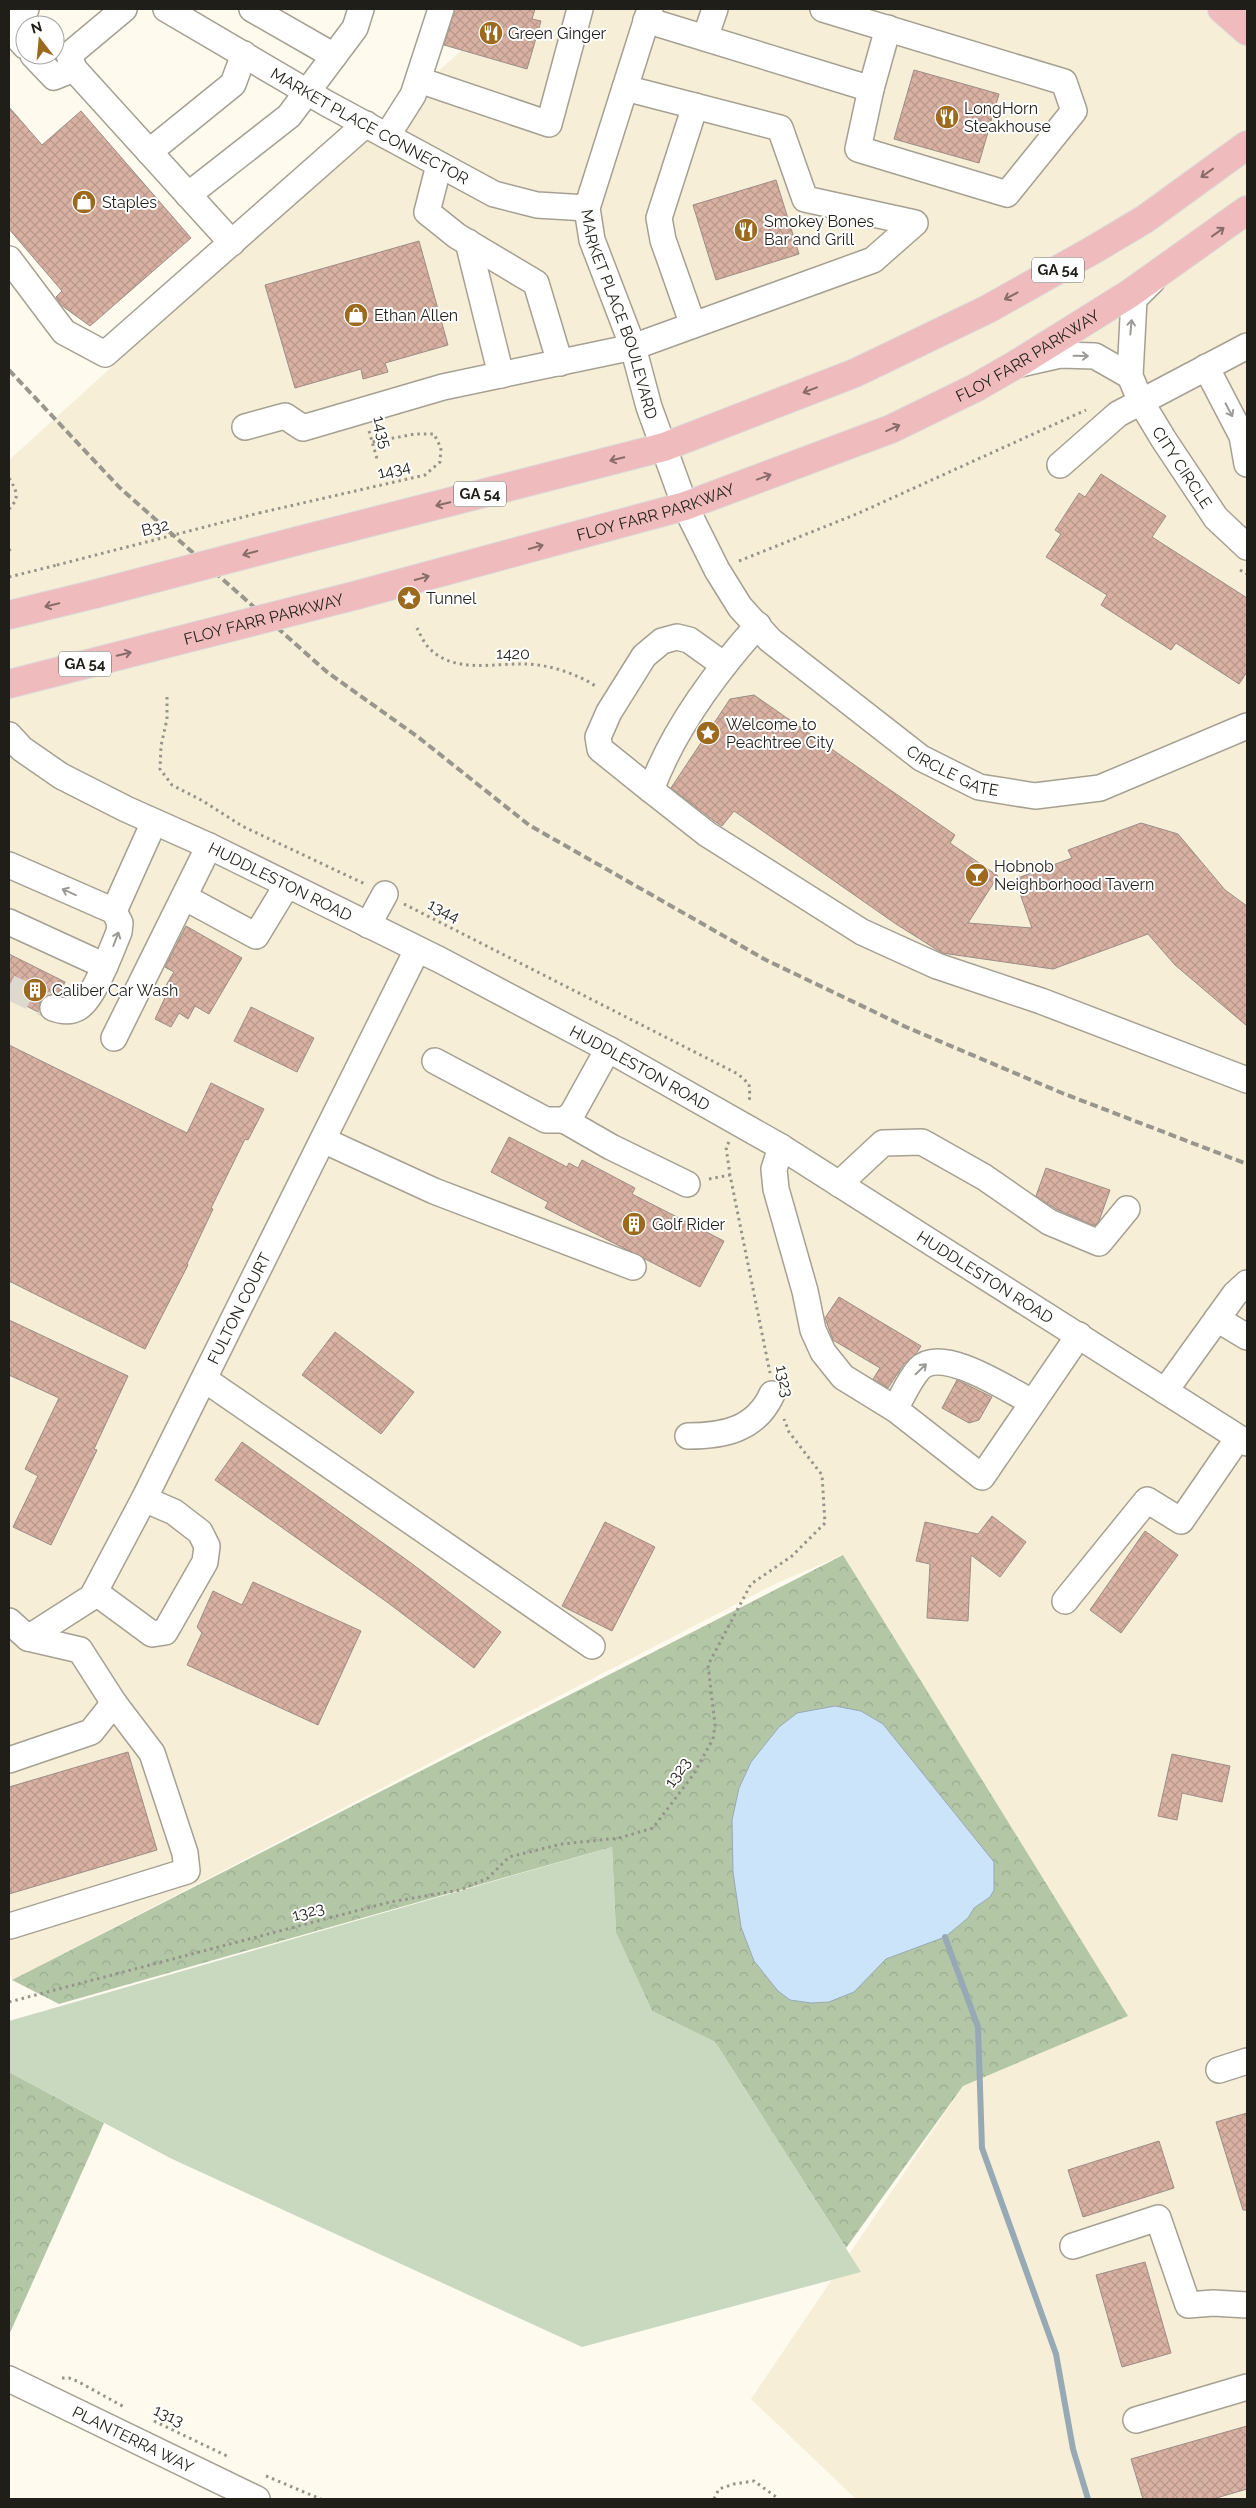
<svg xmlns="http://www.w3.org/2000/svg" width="1256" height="2508" font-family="Raleway,sans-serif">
  <defs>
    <pattern id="forest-crowns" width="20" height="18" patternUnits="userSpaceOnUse" patternTransform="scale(1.25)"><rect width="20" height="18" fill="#b3c7a7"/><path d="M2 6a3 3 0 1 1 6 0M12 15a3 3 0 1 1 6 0" fill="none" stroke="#9aaa8f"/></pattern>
    <pattern id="building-cross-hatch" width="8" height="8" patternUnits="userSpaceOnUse" patternTransform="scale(1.25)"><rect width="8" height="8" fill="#d8b1a3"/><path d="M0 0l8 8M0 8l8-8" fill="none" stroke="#b9988c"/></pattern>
  </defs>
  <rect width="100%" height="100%" fill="#fefaee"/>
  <path fill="#f6eed7" d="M 507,9 L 1247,9 L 1247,2499 L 856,2499 L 751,2399 L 963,2086 L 1127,2016 L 843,1555 L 777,1583 L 12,1980 L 9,1970 L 9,460 Z"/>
  <path fill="#c8d9c0" d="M 612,1847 L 616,1933 L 652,2011 L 715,2042 L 861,2272 L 582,2347 L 170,2158 L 9,2072 L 9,2021 Z"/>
  <g fill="url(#forest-crowns)">
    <path d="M 843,1555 L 1128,2016 L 963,2086 L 846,2248 L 715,2042 L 652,2011 L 616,1933 L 612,1847 L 59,2004 L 12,1980 Z"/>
    <path d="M 9,2072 L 104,2123 L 9,2335 Z"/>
  </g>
  <path fill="#cce4fa" stroke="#98a9b6" d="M 835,1706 L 861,1711 L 883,1724 L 994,1862 L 994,1890 L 990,1897 L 974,1908 L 968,1918 L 945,1937 L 886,1959 L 854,1992 L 829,2002 L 811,2003 L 790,2000 L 778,1991 L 754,1961 L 741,1927 L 733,1872 L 732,1820 L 739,1788 L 751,1762 L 779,1727 L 797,1713 Z"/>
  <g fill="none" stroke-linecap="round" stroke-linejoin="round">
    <path stroke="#98a9b6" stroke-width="6" d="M 945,1937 L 978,2027 L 982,2148 L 1056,2354 L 1073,2449 L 1088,2499"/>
  </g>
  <g fill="url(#building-cross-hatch)" stroke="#9c8d87">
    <path d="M 455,9 L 535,9 L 532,19 L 541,21 L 527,69 L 444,45 Z"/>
    <path d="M 914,70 L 999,94 L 979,163 L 894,139 Z"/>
    <path d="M 9,107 L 42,145 L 81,111 L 191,238 L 90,326 L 61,305 L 56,297 L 62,291 L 9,229 Z"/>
    <path d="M 776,180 L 799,254 L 716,280 L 693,205 Z"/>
    <path d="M 419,241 L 448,345 L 385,363 L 388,372 L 363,379 L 361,369 L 295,388 L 265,285 Z"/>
    <path d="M 1101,474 L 1166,516 L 1152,537 L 1247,598 L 1247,672 L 1239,684 L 1176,643 L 1171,650 L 1101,605 L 1107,595 L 1046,557 L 1061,534 L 1055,530 L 1079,493 L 1085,497 Z"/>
    <path d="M 754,695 L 955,835 L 950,843 L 998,876 L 968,923 L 1032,928 L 1015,879 L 1072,858 L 1068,850 L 1141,823 L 1178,834 L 1225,890 L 1247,906 L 1247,1026 L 1175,965 L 1148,934 L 1053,969 L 942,953 L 896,924 L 734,811 L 722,826 L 713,820 L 671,788 L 730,699 Z"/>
    <path d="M 186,926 L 242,958 L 209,1014 L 195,1006 L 188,1019 L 179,1013 L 171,1027 L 155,1019 L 169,989 L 165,987 L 174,972 L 165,967 Z"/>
    <path d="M 9,954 L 65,982 L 59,995 L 51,994 L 43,997 L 39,1004 L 40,1013 L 9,997 Z"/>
    <path d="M 251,1007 L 314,1038 L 297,1072 L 234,1041 Z"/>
    <path d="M 9,1045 L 187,1133 L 211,1083 L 264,1109 L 248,1140 L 245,1139 L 211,1208 L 213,1209 L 187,1264 L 188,1265 L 145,1349 L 9,1281 Z"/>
    <path d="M 509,1137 L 567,1167 L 569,1163 L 578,1168 L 582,1160 L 635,1188 L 632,1194 L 724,1241 L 700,1287 L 545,1208 L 548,1202 L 491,1172 Z"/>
    <path d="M 1046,1168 L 1110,1190 L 1099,1221 L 1095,1226 L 1056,1209 L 1036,1196 Z"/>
    <path d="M 839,1297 L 921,1346 L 916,1354 L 904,1364 L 888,1388 L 873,1379 L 880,1368 L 833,1340 L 825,1318 Z"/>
    <path d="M 9,1320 L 128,1376 L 94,1449 L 97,1450 L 51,1545 L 13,1527 L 38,1476 L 25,1469 L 59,1398 L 9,1375 Z"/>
    <path d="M 335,1332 L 414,1392 L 381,1434 L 302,1375 Z"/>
    <path d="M 957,1380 L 992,1397 L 979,1420 L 969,1423 L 942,1408 Z"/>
    <path d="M 242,1442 L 411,1563 L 501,1632 L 474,1668 L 387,1602 L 215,1480 Z"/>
    <path d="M 992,1516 L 1026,1542 L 1000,1577 L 971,1555 L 968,1621 L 927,1618 L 930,1564 L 916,1561 L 925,1522 L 978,1534 Z"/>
    <path d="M 605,1522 L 655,1547 L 612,1631 L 562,1606 Z"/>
    <path d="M 1145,1531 L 1178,1555 L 1121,1633 L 1090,1610 Z"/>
    <path d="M 253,1582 L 361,1631 L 318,1725 L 187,1665 L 202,1633 L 197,1627 L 213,1591 L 242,1605 Z"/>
    <path d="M 128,1752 L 157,1850 L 9,1894 L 9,1787 Z"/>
    <path d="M 1172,1754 L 1230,1766 L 1222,1802 L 1182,1793 L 1177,1820 L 1158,1816 Z"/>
    <path d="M 1247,2113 L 1247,2210 L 1243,2210 L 1216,2122 Z"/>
    <path d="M 1159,2141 L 1174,2188 L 1083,2217 L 1068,2170 Z"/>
    <path d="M 1145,2262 L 1171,2353 L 1122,2367 L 1096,2275 Z"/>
    <path d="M 1247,2426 L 1247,2489 L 1213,2499 L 1143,2499 L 1131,2459 Z"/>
  </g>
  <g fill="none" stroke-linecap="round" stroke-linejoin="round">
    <path stroke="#ddd9ce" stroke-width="25" stroke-dasharray="25 12" stroke-linecap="butt" d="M 9,987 L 53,1008"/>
    <g stroke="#a5a092" stroke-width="28">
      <g id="minor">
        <path id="s1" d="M 166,9 L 326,103 L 494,194 L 537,205 L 587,208"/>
        <path d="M 252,9 L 334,56"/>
        <path id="s2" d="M 650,9 L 587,208 L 592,240 L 633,347 L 649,407 L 685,506 L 717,570 L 740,607 L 770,640 L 921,758 L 979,787 L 1035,796 L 1100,788 L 1247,726"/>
        <path d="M 646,20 L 871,89 L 858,149 L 1007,194 L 1074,111 L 1064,82 L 823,9"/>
        <path d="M 9,23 L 26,9"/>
        <path d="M 9,28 L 25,46"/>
        <path d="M 705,38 L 715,9"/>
        <path d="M 33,55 L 54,77 L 74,69 L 232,243"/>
        <path d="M 74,69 L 69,55 L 124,9"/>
        <path d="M 419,80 L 549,124 L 580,9"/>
        <path d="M 871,89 L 888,28"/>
        <path d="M 387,136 L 413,95 L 441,9"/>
        <path d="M 149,152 L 233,84 L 244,54"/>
        <path d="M 439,165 L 427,212 L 457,236 L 536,283 L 560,363"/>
        <path d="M 188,195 L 289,116 L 355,28 L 361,9"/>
        <path d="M 468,242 L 501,375"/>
        <path d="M 9,259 L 64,332 L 105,354 L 366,124"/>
        <path id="s3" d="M 1152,281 L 1134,299 L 1130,376 L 1141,402 L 1164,440 L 1216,518 L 1247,547"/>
        <path d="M 693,325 L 663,240 L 659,218 L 695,106"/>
        <path d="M 1020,364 L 1060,355 L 1095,356 L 1130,376"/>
        <path d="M 1206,367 L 1242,436 L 1247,464"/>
        <path d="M 245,427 L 285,416 L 303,428 L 443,387 L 633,347 L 873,260 L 915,223 L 805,199 L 780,128 L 625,88"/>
        <path d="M 1060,465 L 1118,414 L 1247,346"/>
        <path d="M 758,625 C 716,672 673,730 651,790 L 707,834 L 862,932 L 937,966 L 1041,1001 L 1247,1080"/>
        <path id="s4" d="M 9,735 L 22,749 L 61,776 L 126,809 L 209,846 L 440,960 L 608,1049 L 781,1147 L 1247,1443"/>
        <path d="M 651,790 L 600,749 L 598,737 L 609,712 L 644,656 L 662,641 L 677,637 L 689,640 L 724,665"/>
        <path d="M 9,865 L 114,911 L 120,923 L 119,932 C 112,949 94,998 79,1007 C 70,1013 61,1011 53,1008"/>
        <path d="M 184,897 L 256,936 L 287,885"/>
        <path d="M 114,911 L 154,822"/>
        <path d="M 9,922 L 105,966"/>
        <path d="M 368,925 L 385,894"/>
        <path d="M 114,1038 L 209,846"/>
        <path d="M 435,1061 L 546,1120 L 564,1120 L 572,1114 L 608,1049"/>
        <path d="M 564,1120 L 611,1147 L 687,1184"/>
        <path d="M 323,1140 L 434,1191 L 633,1267"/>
        <path d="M 781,1147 L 774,1169 L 776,1189 L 805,1291 L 813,1330 L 823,1352 L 843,1377 L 895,1409 L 982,1477 L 1079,1335"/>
        <path d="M 839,1184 L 883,1143 L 922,1142 L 984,1177 L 1049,1222 L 1099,1243 L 1127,1209"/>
        <path d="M 1217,1319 L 1247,1337"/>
        <path d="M 204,1379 L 592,1646"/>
        <path d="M 1165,1391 L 1235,1294 L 1247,1283"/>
        <path d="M 895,1409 C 902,1397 909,1380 919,1369 C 942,1345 1008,1390 1032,1402"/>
        <path d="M 688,1436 C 723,1436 756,1430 772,1394"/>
        <path d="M 95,1592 L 152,1634 L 165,1632 L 205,1562 L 207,1546 L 200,1532 L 174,1512 L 144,1499"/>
        <path d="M 1065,1601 L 1147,1500 L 1181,1521 L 1238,1438"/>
        <path d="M 9,1621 L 28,1638 L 80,1650 L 114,1703 L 152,1753 L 185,1853 L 187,1871 L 10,1926"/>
        <path id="s5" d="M 28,1638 L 92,1597 L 144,1499 L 417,950"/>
        <path d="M 9,1760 L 91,1732 L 114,1703"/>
        <path d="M 1219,2070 L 1247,2061"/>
        <path d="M 1073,2246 L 1158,2218 L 1188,2305 L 1213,2303 L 1247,2305"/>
        <path id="s6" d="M 9,2379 L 257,2499"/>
        <path d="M 1136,2420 L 1247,2387"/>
      </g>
    </g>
    <g stroke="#dbdbda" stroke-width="30">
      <g id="major">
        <path d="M 1222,9 L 1247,31"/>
        <path d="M 297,541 L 664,447 L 855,373 L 988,309 L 1093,250 L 1145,219 L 1247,145"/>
        <path id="s7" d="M 357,595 L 685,506 L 891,429 L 975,388 L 1015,365 L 1129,294 L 1247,210"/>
        <path d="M 9,615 L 95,594"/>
        <path d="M 9,684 L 161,645"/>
      </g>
    </g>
    <g stroke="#96938a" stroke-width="3" stroke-dasharray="2.5 4" stroke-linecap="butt">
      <path d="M 369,431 L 377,459"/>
      <path d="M 9,478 C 17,491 20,498 9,509"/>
      <path d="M 259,513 L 425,475 L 440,462 L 441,448 L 434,434 L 415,434 L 372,442"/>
      <path d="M 9,549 L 11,552"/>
      <path d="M 739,561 L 859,513 L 1086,410"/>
      <path d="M 1240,570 L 1247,574"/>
      <path d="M 9,577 L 57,565"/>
      <path d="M 417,628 C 420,634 424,643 429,648 C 454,674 493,663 525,664 C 548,664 578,674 597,687"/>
      <path d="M 167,697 L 167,719 L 161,746 L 160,769 L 172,785 L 203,801 L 242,826 L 365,884"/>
      <path d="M 404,904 L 738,1074 L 749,1084 L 750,1097 L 748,1103"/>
      <path d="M 729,1142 L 726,1147 L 730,1175 L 770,1373"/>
      <path d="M 709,1179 L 730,1175"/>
      <path d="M 9,2002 L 390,1902 L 460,1890 L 488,1878 L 509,1857 L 562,1844 L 619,1838 L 653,1828 L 693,1775 L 713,1739 L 715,1725 L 708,1665 L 751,1584 L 792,1556 L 825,1523 L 822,1475 L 789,1432 L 784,1419"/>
      <path d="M 62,2378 L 69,2378 L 77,2381 L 126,2408"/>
      <path d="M 154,2421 L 227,2456"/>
      <path d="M 266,2476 L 321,2499"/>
      <path d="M 714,2499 L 719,2489 L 734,2484 L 754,2481 L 779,2499"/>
    </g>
    <use href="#minor" stroke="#fff" stroke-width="25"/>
    <use href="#major" stroke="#efbbbc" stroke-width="28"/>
    <path stroke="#99968d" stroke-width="4" stroke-dasharray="8 4" stroke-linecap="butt" d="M 9,370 L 119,487 L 327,672 L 418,737 L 529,825 L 766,960 L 906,1027 L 1062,1093 L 1247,1164"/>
    <g stroke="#dbdbda" stroke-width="30" stroke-linecap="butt">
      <g id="major-bridge">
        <path d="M 95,594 L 297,541"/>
        <path id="s8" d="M 161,645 L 357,595"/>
      </g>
    </g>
    <path stroke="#96938a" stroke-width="3" stroke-dasharray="2.5 4" stroke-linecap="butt" d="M 57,565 L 259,513"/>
    <use href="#major-bridge" stroke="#efbbbc" stroke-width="28"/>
  </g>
  <defs><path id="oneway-shaft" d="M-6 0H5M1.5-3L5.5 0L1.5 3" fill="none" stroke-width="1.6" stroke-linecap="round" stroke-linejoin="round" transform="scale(1.25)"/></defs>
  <g stroke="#886c6a">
    <use href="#oneway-shaft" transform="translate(1207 173) rotate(144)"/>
    <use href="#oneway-shaft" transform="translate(1218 232) rotate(-36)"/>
    <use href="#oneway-shaft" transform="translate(1011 296) rotate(152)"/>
    <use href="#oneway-shaft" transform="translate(810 390) rotate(159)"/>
    <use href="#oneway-shaft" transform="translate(893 428) rotate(-24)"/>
    <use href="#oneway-shaft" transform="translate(617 459) rotate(166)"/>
    <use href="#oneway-shaft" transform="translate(764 477) rotate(-20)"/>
    <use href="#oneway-shaft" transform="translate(443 504) rotate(166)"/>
    <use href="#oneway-shaft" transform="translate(536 547) rotate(-16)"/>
    <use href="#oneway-shaft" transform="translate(250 553) rotate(165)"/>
    <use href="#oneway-shaft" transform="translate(422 578) rotate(-15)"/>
    <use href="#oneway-shaft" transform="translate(52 605) rotate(166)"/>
    <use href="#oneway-shaft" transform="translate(124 654) rotate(-14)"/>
  </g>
  <g stroke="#9b9a97">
    <use href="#oneway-shaft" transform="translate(1131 327) rotate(-85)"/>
    <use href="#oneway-shaft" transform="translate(1081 356) rotate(1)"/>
    <use href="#oneway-shaft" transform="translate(1229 410) rotate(62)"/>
    <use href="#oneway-shaft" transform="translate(69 892) rotate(-156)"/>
    <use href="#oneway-shaft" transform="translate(116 939) rotate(-69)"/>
    <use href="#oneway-shaft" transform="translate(921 1369) rotate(-44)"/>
  </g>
  <defs>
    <g id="restaurant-disc" transform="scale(1.25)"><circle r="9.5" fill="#9c6a1e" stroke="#fff"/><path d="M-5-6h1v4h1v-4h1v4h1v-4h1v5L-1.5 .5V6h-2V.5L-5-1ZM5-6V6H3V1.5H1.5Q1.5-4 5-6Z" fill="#fff"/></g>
    <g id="shop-disc" transform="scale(1.25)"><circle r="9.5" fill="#9c6a1e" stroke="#fff"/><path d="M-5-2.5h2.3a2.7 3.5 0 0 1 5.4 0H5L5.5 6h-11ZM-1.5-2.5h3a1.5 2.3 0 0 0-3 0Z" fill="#fff"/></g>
    <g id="sight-disc" transform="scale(1.25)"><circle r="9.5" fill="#9c6a1e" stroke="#fff"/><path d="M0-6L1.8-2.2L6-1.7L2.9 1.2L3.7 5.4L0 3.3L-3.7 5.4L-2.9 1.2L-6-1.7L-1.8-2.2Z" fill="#fff"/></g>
    <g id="bar-disc" transform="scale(1.25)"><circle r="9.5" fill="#9c6a1e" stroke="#fff"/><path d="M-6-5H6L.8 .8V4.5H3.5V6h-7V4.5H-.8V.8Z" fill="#fff"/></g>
    <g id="building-disc" transform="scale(1.25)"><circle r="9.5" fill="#9c6a1e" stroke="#fff"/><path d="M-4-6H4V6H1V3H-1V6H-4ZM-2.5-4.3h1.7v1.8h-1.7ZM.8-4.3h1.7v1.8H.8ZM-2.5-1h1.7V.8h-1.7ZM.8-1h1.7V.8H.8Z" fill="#fff"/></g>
  </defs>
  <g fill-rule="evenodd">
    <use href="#restaurant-disc" x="491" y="33"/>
    <use href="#restaurant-disc" x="947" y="117"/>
    <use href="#shop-disc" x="84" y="202"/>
    <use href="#restaurant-disc" x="746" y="230"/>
    <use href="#shop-disc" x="356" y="315"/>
    <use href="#sight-disc" x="409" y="598"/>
    <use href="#sight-disc" x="708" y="733"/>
    <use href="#bar-disc" x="977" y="875"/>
    <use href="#building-disc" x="35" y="990"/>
    <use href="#building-disc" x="634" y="1224"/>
  </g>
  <g text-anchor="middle" stroke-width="4" stroke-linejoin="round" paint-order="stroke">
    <g fill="#fff" stroke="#63625d" stroke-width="1">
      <rect x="1032" y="257.5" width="52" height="25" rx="4"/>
      <rect x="454" y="481.5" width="52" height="25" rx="4"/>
      <rect x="59" y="651.5" width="52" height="25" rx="4"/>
    </g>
    <g font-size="15" font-weight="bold" fill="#201e18">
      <text x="1058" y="275">GA 54</text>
      <text x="480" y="499">GA 54</text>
      <text x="85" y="669">GA 54</text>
    </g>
    <g font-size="16" fill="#201e18" stroke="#fff" text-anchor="start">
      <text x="508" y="39">Green Ginger</text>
      <text x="964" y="114">LongHorn<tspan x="964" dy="18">Steakhouse</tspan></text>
      <text x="102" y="208">Staples</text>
      <text x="764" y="227">Smokey Bones<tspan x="764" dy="18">Bar and Grill</tspan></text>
      <text x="374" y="321">Ethan Allen</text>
      <text x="426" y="604">Tunnel</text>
      <text x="726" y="730">Welcome to<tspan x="726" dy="18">Peachtree City</tspan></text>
      <text x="994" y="872">Hobnob<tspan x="994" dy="18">Neighborhood Tavern</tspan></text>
      <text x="52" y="996">Caliber Car Wash</text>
      <text x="652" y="1230">Golf Rider</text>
    </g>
    <g font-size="16" fill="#201e18" stroke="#fff">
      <text dy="6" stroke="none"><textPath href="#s1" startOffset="235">MARKET PLACE CONNECTOR</textPath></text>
      <text dy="6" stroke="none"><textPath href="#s2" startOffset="320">MARKET PLACE BOULEVARD</textPath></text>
      <text dy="6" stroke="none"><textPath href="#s7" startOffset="715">FLOY FARR PARKWAY</textPath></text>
      <text transform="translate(383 432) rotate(76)" y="6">1435</text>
      <text dy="6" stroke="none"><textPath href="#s3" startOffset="208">CITY CIRCLE</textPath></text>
      <text transform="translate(394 469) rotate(-13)" y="6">1434</text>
      <text dy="6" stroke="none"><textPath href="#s7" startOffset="310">FLOY FARR PARKWAY</textPath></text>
      <text transform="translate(155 527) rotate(-14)" y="6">B32</text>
      <text dy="6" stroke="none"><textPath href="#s8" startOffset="106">FLOY FARR PARKWAY</textPath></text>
      <text transform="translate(513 653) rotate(1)" y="6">1420</text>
      <text dy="6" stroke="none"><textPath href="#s2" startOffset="909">CIRCLE GATE</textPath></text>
      <text dy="6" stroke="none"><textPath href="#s4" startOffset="310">HUDDLESTON ROAD</textPath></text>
      <text transform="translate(444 910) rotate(27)" y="6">1344</text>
      <text dy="6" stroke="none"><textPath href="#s4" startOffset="715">HUDDLESTON ROAD</textPath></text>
      <text dy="6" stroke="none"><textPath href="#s4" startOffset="1119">HUDDLESTON ROAD</textPath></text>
      <text dy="6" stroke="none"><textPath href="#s5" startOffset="400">FULTON COURT</textPath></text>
      <text transform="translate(785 1381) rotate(78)" y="6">1323</text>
      <text transform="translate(677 1772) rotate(-55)" y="6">1323</text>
      <text transform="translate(308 1911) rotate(-15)" y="6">1323</text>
      <text transform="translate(169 2415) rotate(25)" y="6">1313</text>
      <text dy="6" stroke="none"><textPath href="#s6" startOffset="138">PLANTERRA WAY</textPath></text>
    </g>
  </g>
  <rect width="1256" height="2508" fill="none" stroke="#201e18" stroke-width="20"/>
  <g transform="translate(40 40) rotate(344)"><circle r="24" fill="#ffffff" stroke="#a6a5a3"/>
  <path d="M0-4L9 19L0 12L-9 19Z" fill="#9c6a1e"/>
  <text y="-8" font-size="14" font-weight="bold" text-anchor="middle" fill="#201e18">N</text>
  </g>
</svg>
